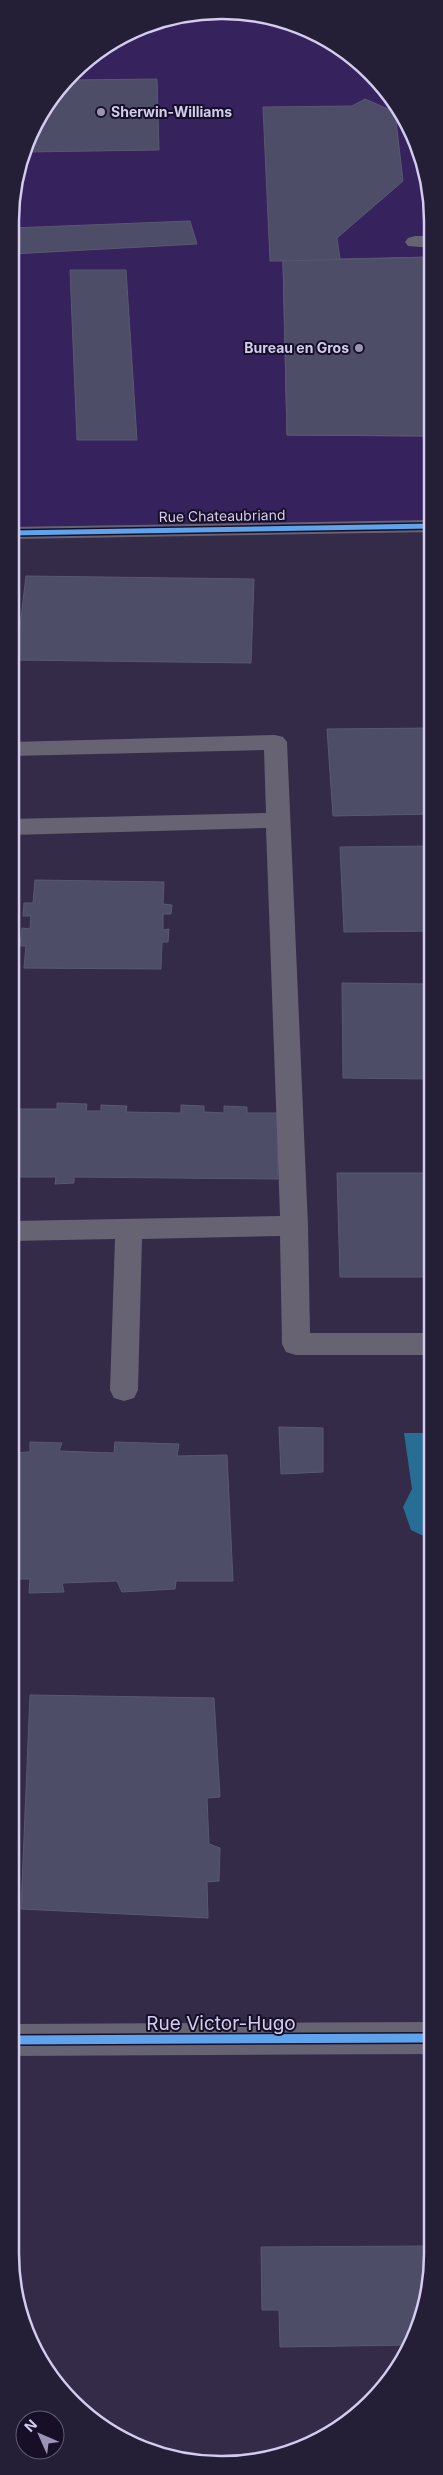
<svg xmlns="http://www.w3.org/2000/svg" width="443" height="2475" font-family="Inter,sans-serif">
  <rect width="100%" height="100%" fill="#342b48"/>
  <path fill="#36225c" d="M 249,12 L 315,32 L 371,72 L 417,140 L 433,207 L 432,526 L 11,528 L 12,194 L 38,116 L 93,54 L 166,17 Z"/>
  <path fill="#286d94" d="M 404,1433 L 432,1433 L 432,1540 L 411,1530 L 403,1507 L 412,1489 Z"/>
  <g fill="#4e4d68" stroke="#595871">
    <path d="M 157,79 L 159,150 L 26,152 L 38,116 L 70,80 Z"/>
    <path d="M 365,99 L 395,112 L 403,181 L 337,238 L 340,259 L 432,257 L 432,436 L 287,435 L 283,261 L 270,261 L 263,107 L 352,106 Z"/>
    <path d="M 190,221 L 197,244 L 12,254 L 12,228 Z"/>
    <path d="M 432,257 L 432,436 L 287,435 L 283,261 Z"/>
    <path d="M 70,270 L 126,270 L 137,440 L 77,440 Z"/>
    <path d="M 26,576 L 254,579 L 251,663 L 16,660 Z"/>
    <path d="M 432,728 L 432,814 L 333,816 L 327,729 Z"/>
    <path d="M 432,846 L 432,931 L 344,932 L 340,847 Z"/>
    <path d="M 35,880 L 164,882 L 163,904 L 172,905 L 171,914 L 163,914 L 163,930 L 169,929 L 168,942 L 162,942 L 161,969 L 24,968 L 26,946 L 20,946 L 22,928 L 30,929 L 31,916 L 23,916 L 24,903 L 33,903 Z"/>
    <path d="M 342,983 L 432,984 L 432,1079 L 343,1078 Z"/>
    <path d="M 57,1103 L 87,1104 L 86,1111 L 101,1111 L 101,1105 L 127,1106 L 126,1112 L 181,1113 L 181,1105 L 204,1106 L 204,1112 L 224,1113 L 224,1106 L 247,1107 L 247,1113 L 278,1113 L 278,1179 L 74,1177 L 74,1183 L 55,1184 L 56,1177 L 11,1177 L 11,1109 L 57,1109 Z"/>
    <path d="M 337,1173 L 432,1173 L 432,1277 L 340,1277 Z"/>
    <path d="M 279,1427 L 323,1428 L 323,1472 L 281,1474 Z"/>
    <path d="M 30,1442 L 62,1443 L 59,1451 L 114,1453 L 115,1442 L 179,1444 L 177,1456 L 227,1455 L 233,1581 L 176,1581 L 175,1589 L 122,1592 L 117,1581 L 62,1583 L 64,1592 L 29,1593 L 30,1579 L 11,1579 L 11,1453 L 30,1452 Z"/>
    <path d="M 30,1695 L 214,1698 L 220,1797 L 207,1798 L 209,1844 L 220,1848 L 219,1881 L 207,1882 L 208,1918 L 21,1909 Z"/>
    <path d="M 431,2246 L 431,2281 L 409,2345 L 280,2347 L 279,2310 L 262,2310 L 261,2247 Z"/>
  </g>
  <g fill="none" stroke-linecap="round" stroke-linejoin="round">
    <g fill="#676372" fill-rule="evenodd">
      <path d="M 415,236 L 433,236 L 432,248 L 408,246 L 405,242 L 408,238 Z"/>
      <path d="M 432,520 L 432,532 L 11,539 L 11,527 Z"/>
      <path d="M 275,735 L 283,737 L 287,742 L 308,1226 L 310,1333 L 432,1333 L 432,1355 L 296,1355 L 286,1352 L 282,1344 L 280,1236 L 142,1239 L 138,1390 L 134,1398 L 124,1401 L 114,1398 L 110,1390 L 115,1239 L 11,1241 L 11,1221 L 280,1216 L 266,828 L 11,835 L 11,819 L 266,813 L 264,750 L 11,756 L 11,742 Z"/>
      <path d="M 431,2022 L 431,2054 L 10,2056 L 10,2024 Z"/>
    </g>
    <g stroke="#160f27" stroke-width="8">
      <path id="cycleway-far1" d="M 11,533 L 432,526"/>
    </g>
    <g stroke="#160f27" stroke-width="12">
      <path id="cycleway" d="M 10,2040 L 431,2038"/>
    </g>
    <use href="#cycleway-far1" stroke="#60a3ed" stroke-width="5"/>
    <use href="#cycleway" stroke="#60a3ed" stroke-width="9"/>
  </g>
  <g fill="#9b94b4" stroke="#160f27" stroke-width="2">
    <circle cx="101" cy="112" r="5"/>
    <circle cx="359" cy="348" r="5"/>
  </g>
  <g text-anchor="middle" stroke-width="4" stroke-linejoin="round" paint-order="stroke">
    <g font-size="14" font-weight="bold" fill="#d3ccee" stroke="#160f27" text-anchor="start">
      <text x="111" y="117">Sherwin-Williams</text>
      <text x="349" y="353" text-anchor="end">Bureau en Gros</text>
    </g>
    <g font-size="14" fill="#d3ccee" stroke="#160f27">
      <text transform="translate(222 516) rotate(-1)" y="5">Rue Chateaubriand</text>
    </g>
    <g font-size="19" fill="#d3ccee" stroke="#160f27">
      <text x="221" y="2030">Rue Victor-Hugo</text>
    </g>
  </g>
  <path d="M0 0H443V2475H0ZM221 19H222A202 202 0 0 1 424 221V2254A202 202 0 0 1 222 2456H221A202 202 0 0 1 19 2254V221A202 202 0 0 1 221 19Z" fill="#251e37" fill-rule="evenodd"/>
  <path fill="none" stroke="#d3ccee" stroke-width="2.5" d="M221 19H222A202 202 0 0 1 424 221V2254A202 202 0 0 1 222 2456H221A202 202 0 0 1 19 2254V221A202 202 0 0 1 221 19Z"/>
  <g transform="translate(40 2435) rotate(315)"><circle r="24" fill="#160f27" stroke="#625b77"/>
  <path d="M0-4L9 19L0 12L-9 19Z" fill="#9b94b4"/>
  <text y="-8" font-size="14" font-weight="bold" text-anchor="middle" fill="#d3ccee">N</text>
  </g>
</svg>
